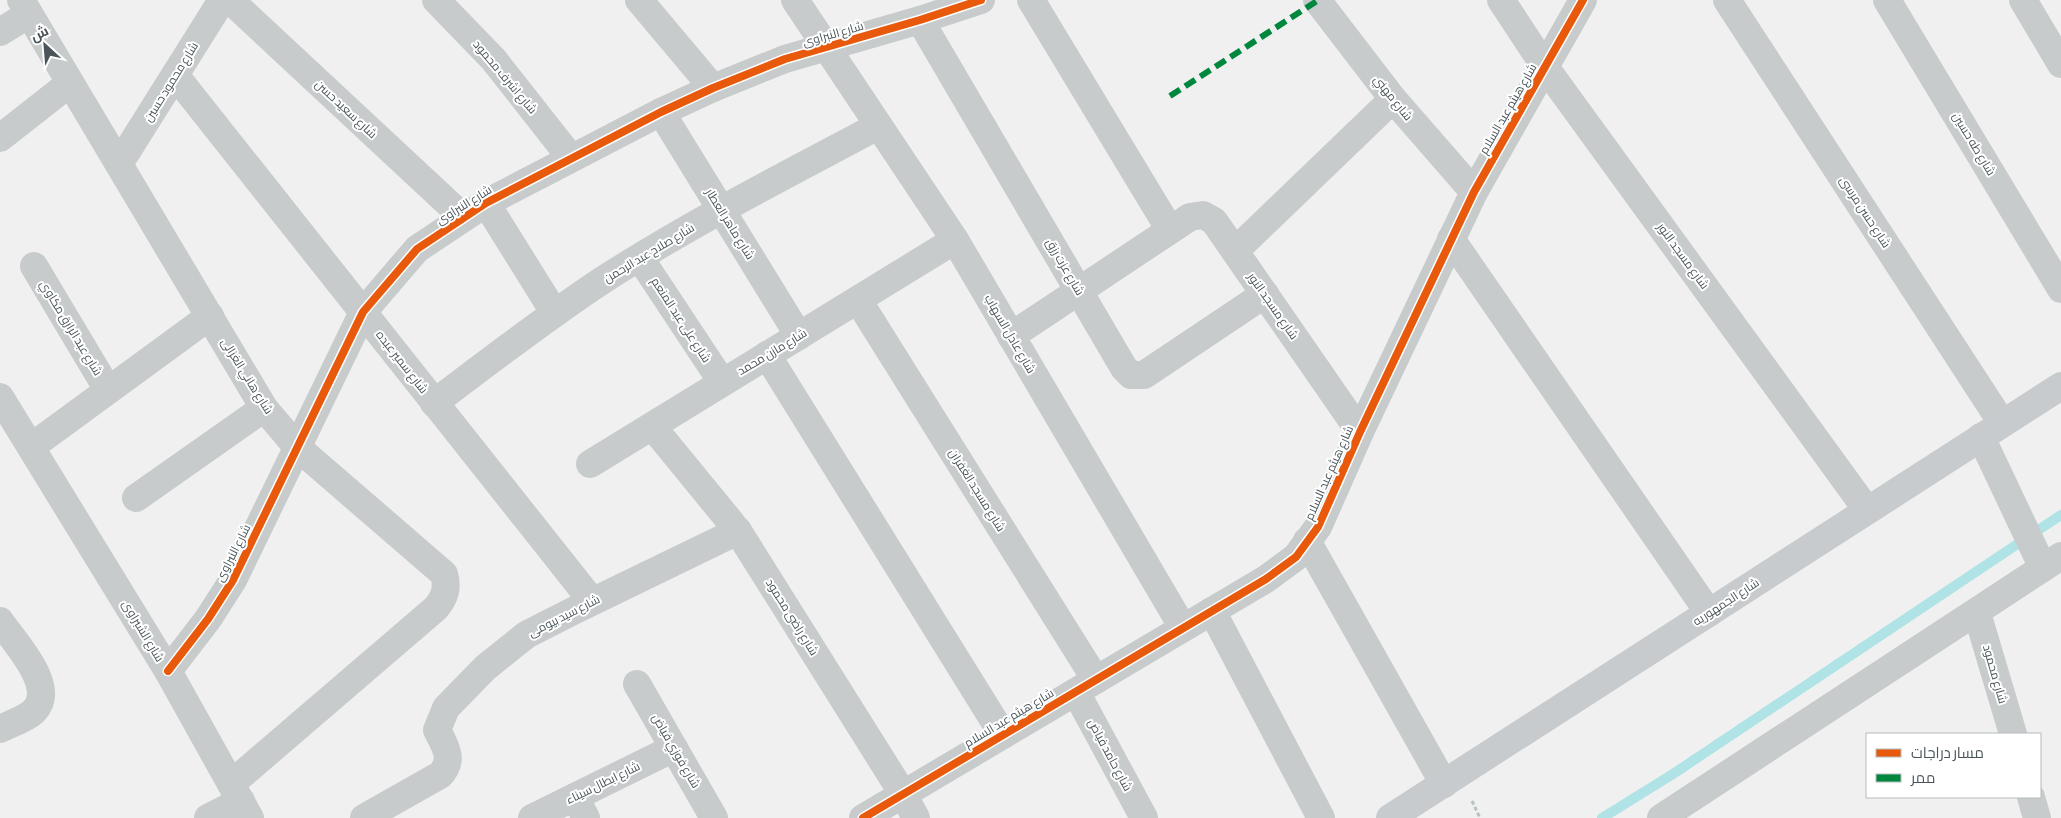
<svg xmlns="http://www.w3.org/2000/svg" width="2061" height="818" font-family="'Asap Condensed',Cairo,sans-serif">
  <rect width="100%" height="100%" fill="#f0f0f0"/>
  <g fill="none" stroke-linecap="round" stroke-linejoin="round">
    <path stroke="#b0e3e6" stroke-width="10" d="M 1602,818 L 1673,774 L 2061,515"/>
    <path stroke="#b8c2be" stroke-width="3" stroke-dasharray="4 2.5" stroke-linecap="butt" d="M 1472,801 L 1480,818"/>
    <g stroke="#c8cbcb" stroke-width="28">
      <path d="M 21,0 L 264,408 L 297,447 L 444,574 C 448,588 445,597 436,608 L 231,784"/>
      <path d="M 230,0 L 463,217"/>
      <path d="M 436,0 L 494,60 L 571,158"/>
      <path d="M 639,0 L 713,88"/>
      <path d="M 795,0 L 955,240 L 1183,628"/>
      <path d="M 1031,0 L 1170,230"/>
      <path d="M 1317,0 L 1393,99 L 1474,192"/>
      <path d="M 1501,0 L 1545,67 L 1867,510"/>
      <path d="M 1727,0 L 2002,423"/>
      <path d="M 1887,0 L 2061,289"/>
      <path d="M 2023,0 L 2061,64"/>
      <path d="M 920,20 L 1124,368 L 1131,375 L 1144,375 L 1265,294"/>
      <path d="M 0,32 L 29,14"/>
      <path d="M 175,75 L 592,601"/>
      <path d="M 661,112 L 799,336"/>
      <path d="M 0,138 L 70,83"/>
      <path d="M 119,164 L 222,0"/>
      <path d="M 486,203 L 554,312"/>
      <path d="M 1451,239 L 1709,613"/>
      <path d="M 1235,251 L 1393,99"/>
      <path d="M 640,258 L 722,382"/>
      <path d="M 34,266 L 108,390"/>
      <path d="M 858,300 L 1096,680"/>
      <path d="M 1011,336 L 1190,217 L 1203,215 L 1214,221 L 1360,432"/>
      <path d="M 767,355 L 1003,735"/>
      <path d="M 0,397 L 168,671 L 250,818"/>
      <path d="M 434,403 C 490,361 545,318 603,280 C 691,223 786,175 878,126"/>
      <path d="M 652,426 L 738,531 L 903,794 L 916,818"/>
      <path d="M 1981,437 L 2043,568"/>
      <path d="M 31,447 L 210,316"/>
      <path d="M 590,464 L 955,240"/>
      <path d="M 136,498 L 264,408"/>
      <path d="M 1307,541 L 1444,784"/>
      <path d="M 1212,611 L 1321,818"/>
      <path d="M 1977,613 L 2013,734"/>
      <path d="M 0,621 C 14,642 58,687 34,711 C 26,719 10,724 0,729"/>
      <path d="M 168,671 L 208,619 L 233,580 L 363,312 L 417,249 L 486,203 L 661,112 L 713,88 L 785,59 L 920,20 L 981,0"/>
      <path d="M 637,684 L 714,818"/>
      <path d="M 1076,692 L 1144,818"/>
      <path d="M 575,797 L 586,818"/>
      <path d="M 2031,797 L 2037,818"/>
      <path d="M 208,818 L 241,801"/>
      <path d="M 364,818 L 440,775 C 455,760 445,746 437,730 L 446,708 L 485,668 L 526,635 L 573,611 L 738,531"/>
      <path d="M 532,818 L 674,748"/>
      <path d="M 863,818 L 1266,579 L 1296,557 L 1318,527 L 1360,432 L 1474,192 L 1583,0"/>
      <path d="M 1661,818 L 2061,556"/>
    </g>
    <path stroke="#c8cbcd" stroke-width="28" d="M 1390,818 L 2061,386"/>
    <path stroke="#00873e" stroke-width="6" stroke-dasharray="12 6" stroke-linecap="butt" d="M 1170,96 L 1317,1"/>
    <g stroke="#fff" stroke-width="11">
      <g id="cycleway">
        <path d="M 168,671 L 208,619 L 233,580 L 363,312 L 417,249 L 486,203 L 661,112 L 713,88 L 785,59 L 920,20 L 981,0"/>
        <path d="M 863,818 L 1266,579 L 1296,557 L 1318,527 L 1360,432 L 1474,192 L 1583,0"/>
      </g>
    </g>
    <use href="#cycleway" stroke="#e8590c" stroke-width="8"/>
  </g>
  <g text-anchor="middle" stroke-width="4" stroke-linejoin="round" paint-order="stroke">
    <g font-size="12" fill="#49555a" stroke="#fff">
      <text transform="translate(833 34) rotate(-16)" y="4">شارع النبراوى</text>
      <text transform="translate(505 77) rotate(50)" y="4">شارع اشرف محمود</text>
      <text transform="translate(171 82) rotate(-58)" y="4">شارع محمود حسين</text>
      <text transform="translate(1393 98) rotate(51)" y="4">شارع مهني</text>
      <text transform="translate(346 109) rotate(43)" y="4">شارع سعيد حسن</text>
      <text transform="translate(1508 109) rotate(-60)" y="4">شارع هيثم عبد السلام</text>
      <text transform="translate(1974 144) rotate(59)" y="4">شارع طه حسين</text>
      <text transform="translate(464 205) rotate(-32)" y="4">شارع النبراوى</text>
      <text transform="translate(1865 212) rotate(57)" y="4">شارع حسن مرسى</text>
      <text transform="translate(730 224) rotate(58)" y="4">شارع ماهر العطار</text>
      <text transform="translate(649 253) rotate(-31)" y="4">شارع صلاح عبد الرحمن</text>
      <text transform="translate(1683 256) rotate(54)" y="4">شارع مسجد النور</text>
      <text transform="translate(1065 267) rotate(60)" y="4">شارع عزت رزق</text>
      <text transform="translate(1273 306) rotate(55)" y="4">شارع مسجد النور</text>
      <text transform="translate(681 320) rotate(57)" y="4">شارع على عبد المنعم</text>
      <text transform="translate(71 328) rotate(59)" y="4">شارع عبد الرازق مكاوي</text>
      <text transform="translate(1010 334) rotate(60)" y="4">شارع عادل السهاب</text>
      <text transform="translate(772 352) rotate(-31)" y="4">شارع مازن محمد</text>
      <text transform="translate(402 362) rotate(52)" y="4">شارع سمير عبده</text>
      <text transform="translate(247 376) rotate(58)" y="4">شارع هاني الغزالى</text>
      <text transform="translate(1329 473) rotate(-66)" y="4">شارع هيثم عبد السلام</text>
      <text transform="translate(977 490) rotate(58)" y="4">شارع مسجد الغفران</text>
      <text transform="translate(233 553) rotate(-63)" y="4">شارع النبراوى</text>
      <text transform="translate(1726 602) rotate(-33)" y="4">شارع الجمهوريه</text>
      <text transform="translate(564 616) rotate(-27)" y="4">شارع سيد بيومى</text>
      <text transform="translate(792 617) rotate(58)" y="4">شارع راضى محمود</text>
      <text transform="translate(143 631) rotate(59)" y="4">شارع الشبراوى</text>
      <text transform="translate(1995 674) rotate(74)" y="4">شارع محمود</text>
      <text transform="translate(1009 718) rotate(-31)" y="4">شارع هيثم عبد السلام</text>
      <text transform="translate(676 751) rotate(60)" y="4">شارع فوزي فياض</text>
      <text transform="translate(1110 755) rotate(62)" y="4">شارع حامد فياض</text>
      <text transform="translate(603 783) rotate(-26)" y="4">شارع ابطال سيناء</text>
    </g>
  </g>
  <rect x="1866" y="733" width="175" height="65" fill="#ffffff" stroke="#b6bbbd"/>
  <rect x="1876" y="749" width="25" height="8" fill="#e8590c" stroke="#b6bbbd"/>
  <text x="1911" y="758" font-size="15" fill="#49555a">مسار دراجات</text>
  <rect x="1876" y="774" width="25" height="8" fill="#00873e" stroke="#b6bbbd"/>
  <text x="1911" y="783" font-size="15" fill="#49555a">ممر</text>
  <g transform="translate(45 45) rotate(334)" stroke="#ffffff" stroke-width="4" paint-order="stroke">
  <path d="M0-4L9 19L0 12L-9 19Z" fill="#49555a"/>
  <text y="-8" font-size="14" font-weight="bold" text-anchor="middle" fill="#49555a">ش</text>
  </g>
</svg>
